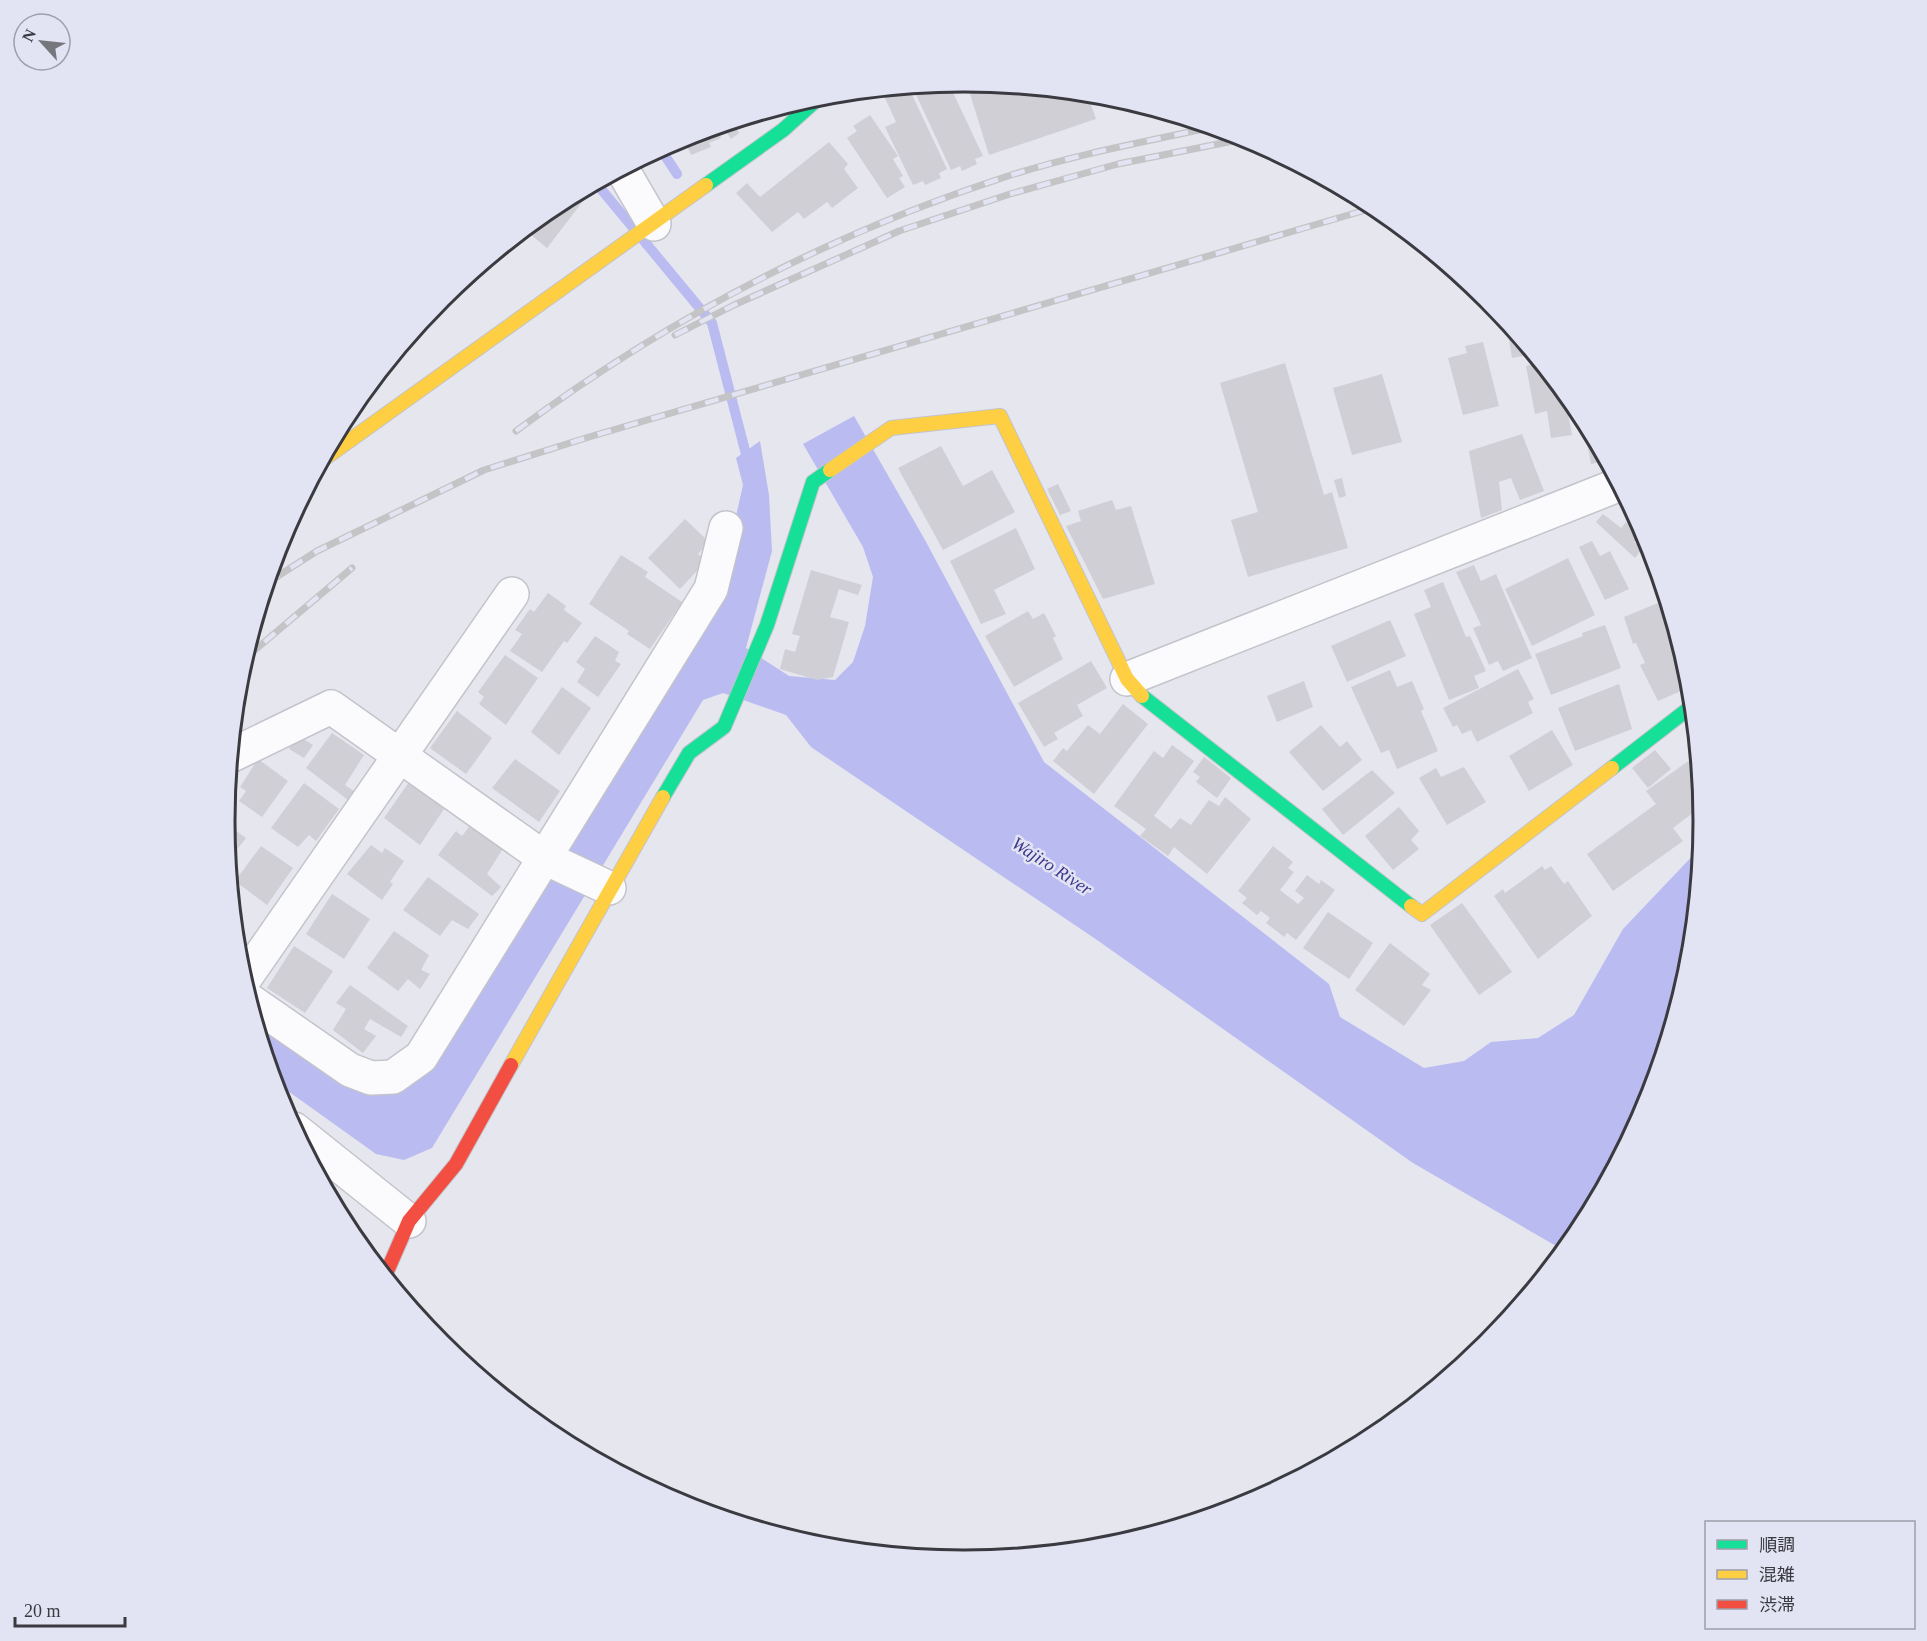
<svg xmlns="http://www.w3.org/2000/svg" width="1927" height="1641" font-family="'Times New Roman','Noto Sans JP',serif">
  <rect width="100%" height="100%" fill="#e6e6ef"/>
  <path fill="#babbf1" d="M 854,416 L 925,540 L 1044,762 L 1329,984 L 1340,1017 L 1424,1068 L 1464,1061 L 1491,1042 L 1538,1038 L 1574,1015 L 1623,929 L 1700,848 L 1689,965 L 1647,1104 L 1578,1232 L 1563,1250 L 1413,1163 L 1097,940 L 811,747 L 786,715 L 723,693 L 703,700 L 432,1148 L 404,1160 L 376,1154 L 274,1081 L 254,1017 L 403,1084 L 721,583 L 743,485 L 736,458 L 760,441 L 769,495 L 772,551 L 746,648 L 789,676 L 835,680 L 853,662 L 865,626 L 873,577 L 863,547 L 803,444 Z"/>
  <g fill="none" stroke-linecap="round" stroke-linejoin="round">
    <g stroke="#babbf1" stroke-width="10">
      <path d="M 660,148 L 677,174"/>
      <path d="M 596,183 L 712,323 L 749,466"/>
    </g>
  </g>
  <g fill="#cfcfd5">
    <path d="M 966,81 L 1087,93 L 1096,119 L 989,155 Z"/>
    <path d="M 948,82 L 983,156 L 975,159 L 977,164 L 962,171 L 960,166 L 951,170 L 912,86 Z"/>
    <path d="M 908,86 L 947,169 L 939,173 L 941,178 L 925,185 L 923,181 L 913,185 L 885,127 L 896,122 L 881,89 Z"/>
    <path d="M 870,115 L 898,156 L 893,159 L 903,176 L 899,178 L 905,187 L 887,198 L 847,138 L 857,131 L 853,126 Z"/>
    <path d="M 732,122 L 739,133 L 731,139 L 722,125 Z"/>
    <path d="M 717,126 L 721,138 L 709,143 L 711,147 L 691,155 L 683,137 Z"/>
    <path d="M 829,142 L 848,164 L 844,169 L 858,188 L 832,208 L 827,202 L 804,219 L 798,212 L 772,232 L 736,193 L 747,183 L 760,197 Z"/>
    <path d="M 574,194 L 583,201 L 547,248 L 524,229 L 553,205 Z"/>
    <path d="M 1506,321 L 1533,354 L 1512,358 Z"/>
    <path d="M 1483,342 L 1499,406 L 1463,415 L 1448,358 L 1467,353 L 1465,346 Z"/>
    <path d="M 1285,363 L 1324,495 L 1332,492 L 1348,548 L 1248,577 L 1231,520 L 1258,512 L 1220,383 Z"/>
    <path d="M 1540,363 L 1564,392 L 1572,435 L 1551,438 L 1547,411 L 1535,414 L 1526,366 Z"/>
    <path d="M 1382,374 L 1402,442 L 1352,455 L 1333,388 Z"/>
    <path d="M 1582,416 L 1606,461 L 1591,464 Z"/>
    <path d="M 1522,434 L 1544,491 L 1520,500 L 1511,478 L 1499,482 L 1502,510 L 1481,518 L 1469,451 Z"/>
    <path d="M 941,446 L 963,486 L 992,470 L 1015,512 L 943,550 L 898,468 Z"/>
    <path d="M 1342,478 L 1346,496 L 1339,498 L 1334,480 Z"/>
    <path d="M 1058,484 L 1071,511 L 1060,515 L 1047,489 Z"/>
    <path d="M 1112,500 L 1116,510 L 1131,506 L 1155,584 L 1103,599 L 1066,526 L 1081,521 L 1078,511 Z"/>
    <path d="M 1603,514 L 1621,528 L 1626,522 L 1640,536 L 1634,542 L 1642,549 L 1635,558 L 1596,522 Z"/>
    <path d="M 685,519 L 709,542 L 698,554 L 706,561 L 680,589 L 648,558 Z"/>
    <path d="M 1016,528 L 1035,569 L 994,590 L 1006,614 L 981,624 L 950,561 Z"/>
    <path d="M 1592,541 L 1600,556 L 1610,551 L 1629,589 L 1605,600 L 1579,547 Z"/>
    <path d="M 621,555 L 648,572 L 645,577 L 682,602 L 650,649 L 627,634 L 629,631 L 589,604 Z"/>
    <path d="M 1568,558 L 1595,615 L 1532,646 L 1505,589 Z"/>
    <path d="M 1474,565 L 1481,581 L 1496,574 L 1532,658 L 1503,671 L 1498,661 L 1489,665 L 1473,628 L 1481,625 L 1456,572 Z"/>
    <path d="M 811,570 L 862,585 L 858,595 L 839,589 L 830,617 L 849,622 L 833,677 L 817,680 L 780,669 L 785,649 L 795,652 L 800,636 L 792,634 Z"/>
    <path d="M 1443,582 L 1466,637 L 1470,636 L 1486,671 L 1474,676 L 1479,688 L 1449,700 L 1414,614 L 1431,607 L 1424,590 Z"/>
    <path d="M 548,593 L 566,606 L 564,610 L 582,623 L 567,643 L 564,641 L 542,672 L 510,651 L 522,634 L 515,630 L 530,609 L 534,612 Z"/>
    <path d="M 1663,601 L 1686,668 L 1681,670 L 1688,688 L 1658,701 L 1640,665 L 1645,663 L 1636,643 L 1633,644 L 1624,617 Z"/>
    <path d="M 1028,611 L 1033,619 L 1044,613 L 1056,636 L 1053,638 L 1063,659 L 1014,687 L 985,636 Z"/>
    <path d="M 1390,620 L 1406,656 L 1347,682 L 1331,646 Z"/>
    <path d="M 1605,625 L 1621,668 L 1551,695 L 1535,654 L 1583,636 L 1582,633 Z"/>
    <path d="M 595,636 L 619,652 L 615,661 L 621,664 L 598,697 L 577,682 L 585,669 L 576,662 Z"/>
    <path d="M 505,655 L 538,678 L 506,725 L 479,704 L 484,697 L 478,692 Z"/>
    <path d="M 1091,661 L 1107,688 L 1077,705 L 1083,716 L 1054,733 L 1058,739 L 1044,747 L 1018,703 Z"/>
    <path d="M 1518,669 L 1534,699 L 1528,702 L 1533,713 L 1477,742 L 1471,730 L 1462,734 L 1457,725 L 1453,727 L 1443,708 Z"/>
    <path d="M 1390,670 L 1397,687 L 1412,681 L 1424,709 L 1421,711 L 1438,751 L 1397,769 L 1389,750 L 1381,753 L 1351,687 Z"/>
    <path d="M 1304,681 L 1313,707 L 1277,722 L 1267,696 Z"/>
    <path d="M 1619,684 L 1632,729 L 1575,751 L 1558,708 Z"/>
    <path d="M 562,687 L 591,708 L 559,755 L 531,732 Z"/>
    <path d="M 1123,704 L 1148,724 L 1094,794 L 1053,761 L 1063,748 L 1067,751 L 1088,725 L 1100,734 Z"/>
    <path d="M 457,711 L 492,738 L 466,774 L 430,748 Z"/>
    <path d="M 1321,725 L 1340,747 L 1347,741 L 1362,760 L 1323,791 L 1289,752 Z"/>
    <path d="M 1552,730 L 1573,765 L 1529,791 L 1509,756 Z"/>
    <path d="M 332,733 L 364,755 L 345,785 L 354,791 L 348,800 L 306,768 Z"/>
    <path d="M 297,735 L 313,745 L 304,758 L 289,749 Z"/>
    <path d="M 1172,745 L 1194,761 L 1154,816 L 1171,829 L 1180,818 L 1191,825 L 1209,800 L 1219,806 L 1225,797 L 1251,819 L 1207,874 L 1174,847 L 1168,856 L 1140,836 L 1146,829 L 1114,806 L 1154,751 L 1163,758 Z"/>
    <path d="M 1655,750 L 1671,769 L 1648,788 L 1632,768 Z"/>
    <path d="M 1697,755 L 1702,806 L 1673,828 L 1683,841 L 1613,891 L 1587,854 L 1656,804 L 1646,791 Z"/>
    <path d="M 1204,757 L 1231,778 L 1217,798 L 1196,782 L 1200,777 L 1193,772 Z"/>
    <path d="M 258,759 L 288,781 L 262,817 L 239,801 L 246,791 L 240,787 Z"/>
    <path d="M 515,759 L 560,791 L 539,822 L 492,788 Z"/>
    <path d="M 1464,767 L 1486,802 L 1447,825 L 1419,778 L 1436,768 L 1441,777 Z"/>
    <path d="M 1372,770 L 1395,793 L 1343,835 L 1322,809 Z"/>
    <path d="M 409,782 L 444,809 L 420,845 L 384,818 Z"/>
    <path d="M 304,783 L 339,809 L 316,841 L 309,835 L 298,847 L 271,828 Z"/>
    <path d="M 1399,807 L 1419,831 L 1411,840 L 1419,849 L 1393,870 L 1365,836 Z"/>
    <path d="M 224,822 L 246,838 L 228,861 Z"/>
    <path d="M 472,823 L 504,847 L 487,874 L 501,887 L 492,896 L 438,855 L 456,831 L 462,836 Z"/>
    <path d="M 371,845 L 382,853 L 385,848 L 404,861 L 390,882 L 393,884 L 382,900 L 347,874 Z"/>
    <path d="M 261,846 L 293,868 L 267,905 L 235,881 Z"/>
    <path d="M 1273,846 L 1293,862 L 1288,868 L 1294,872 L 1280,890 L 1298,904 L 1304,898 L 1295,891 L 1307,875 L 1319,884 L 1321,880 L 1335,890 L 1296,940 L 1287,933 L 1284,937 L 1266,923 L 1270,918 L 1261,911 L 1257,915 L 1242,903 L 1247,898 L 1238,891 Z"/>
    <path d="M 1542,866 L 1545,870 L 1551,866 L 1564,884 L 1568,881 L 1592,916 L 1538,959 L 1494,896 L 1503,889 L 1505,893 Z"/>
    <path d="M 428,877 L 479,914 L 468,929 L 452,920 L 440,936 L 403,910 Z"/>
    <path d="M 332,894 L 370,919 L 344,959 L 306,934 Z"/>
    <path d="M 1462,903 L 1512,972 L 1479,995 L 1430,925 Z"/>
    <path d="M 1328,912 L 1373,943 L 1349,979 L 1303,948 Z"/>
    <path d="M 394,931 L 429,955 L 421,970 L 430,974 L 420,989 L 408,979 L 398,991 L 367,968 Z"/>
    <path d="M 1390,943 L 1430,974 L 1422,985 L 1431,990 L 1404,1026 L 1355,990 Z"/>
    <path d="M 294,946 L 333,971 L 305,1013 L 267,988 Z"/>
    <path d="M 350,985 L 408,1026 L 401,1037 L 370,1019 L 364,1029 L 376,1036 L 363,1053 L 333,1030 L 346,1009 L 336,1003 Z"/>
  </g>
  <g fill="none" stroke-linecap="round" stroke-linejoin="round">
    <g stroke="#c3c4cb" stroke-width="36">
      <g id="street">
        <path d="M 622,169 L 654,224"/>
        <path d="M 1127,679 L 1618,485"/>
        <path d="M 230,756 L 331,707 L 543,857 L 609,888"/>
        <path d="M 243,981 L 512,594"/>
        <path d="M 249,1000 L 350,1070 L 371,1078 L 393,1077 L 421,1057 L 711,589 L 726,528"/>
        <path d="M 294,1129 L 409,1221"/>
      </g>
    </g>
    <g stroke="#c3c4cb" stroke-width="16">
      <g id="fast">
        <path d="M 706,185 L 783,130 L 822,95"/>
        <path d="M 1142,696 L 1411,906"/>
        <path d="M 1612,768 L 1692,706"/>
        <path d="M 663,797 L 689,753 L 724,727 L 767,625 L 813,482 L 830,470"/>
      </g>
    </g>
    <g stroke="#c3c4cb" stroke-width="16">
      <g id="slow">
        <path d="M 321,461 L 706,185"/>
        <path d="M 830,470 L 891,428 L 1000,416 L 1127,679 L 1142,696"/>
        <path d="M 1411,906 L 1422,914 L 1612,768"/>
        <path d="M 511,1065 L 663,797"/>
      </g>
    </g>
    <g stroke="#c3c4cb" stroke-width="16">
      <path id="jam" d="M 385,1276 L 409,1221 L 456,1164 L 511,1065"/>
    </g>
    <use href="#street" stroke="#fbfbfd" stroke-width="33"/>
    <use href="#fast" stroke="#16e098" stroke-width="14"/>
    <use href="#slow" stroke="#ffcf43" stroke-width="14"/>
    <use href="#jam" stroke="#f24e42" stroke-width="14"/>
    <g stroke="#c4c4c6" stroke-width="7">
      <g id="rail">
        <path d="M 675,335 L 734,305 L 899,231 L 1010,194 L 1118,164 L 1248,138"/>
        <path d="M 516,431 C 664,321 830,234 1005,177 C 1073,155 1143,142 1213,127"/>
        <path d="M 267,583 L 317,551 L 484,470 L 589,437 L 1376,207"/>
        <path d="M 243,660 L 352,568"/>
      </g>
    </g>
    <use href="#rail" stroke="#e2e3f3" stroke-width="4.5" stroke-dasharray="14" stroke-linecap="butt"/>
  </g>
  <g text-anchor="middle" stroke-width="5" stroke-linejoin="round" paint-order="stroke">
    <g font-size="18" font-style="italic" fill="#3f378c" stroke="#e2e3f3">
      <text transform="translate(1052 866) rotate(33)" y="6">Wajiro River</text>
    </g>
  </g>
  <path d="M0 0H1927V1641H0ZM235 821a729 729 0 1 1 1458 0a729 729 0 1 1-1458 0Z" fill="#e2e3f3" fill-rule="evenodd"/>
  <path fill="none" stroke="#3a3a40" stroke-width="3" d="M235 821a729 729 0 1 1 1458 0a729 729 0 1 1-1458 0Z"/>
  <rect x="1705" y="1521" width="210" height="108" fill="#e2e3f3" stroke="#9f9fab" stroke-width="1.5"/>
  <rect x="1717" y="1540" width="30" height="9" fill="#16e098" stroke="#9f9fab" stroke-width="1.5"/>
  <text x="1759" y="1551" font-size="18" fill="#3a3a40">順調</text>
  <rect x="1717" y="1570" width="30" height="9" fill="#ffcf43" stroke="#9f9fab" stroke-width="1.5"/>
  <text x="1759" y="1581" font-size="18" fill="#3a3a40">混雑</text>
  <rect x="1717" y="1600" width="30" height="9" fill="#f24e42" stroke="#9f9fab" stroke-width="1.5"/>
  <text x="1759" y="1611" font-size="18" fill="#3a3a40">渋滞</text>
  <g transform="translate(42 42) rotate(297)"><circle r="28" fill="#e2e3f3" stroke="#9f9fab" stroke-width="1.5"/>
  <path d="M0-4.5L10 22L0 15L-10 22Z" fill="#76767d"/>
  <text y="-9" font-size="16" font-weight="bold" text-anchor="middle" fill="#3a3a40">N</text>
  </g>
  <path d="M15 1617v9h110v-9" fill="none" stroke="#3a3a40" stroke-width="3"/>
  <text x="24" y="1617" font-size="18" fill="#3a3a40" stroke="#e2e3f3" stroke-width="4.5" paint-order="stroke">20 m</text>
</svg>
